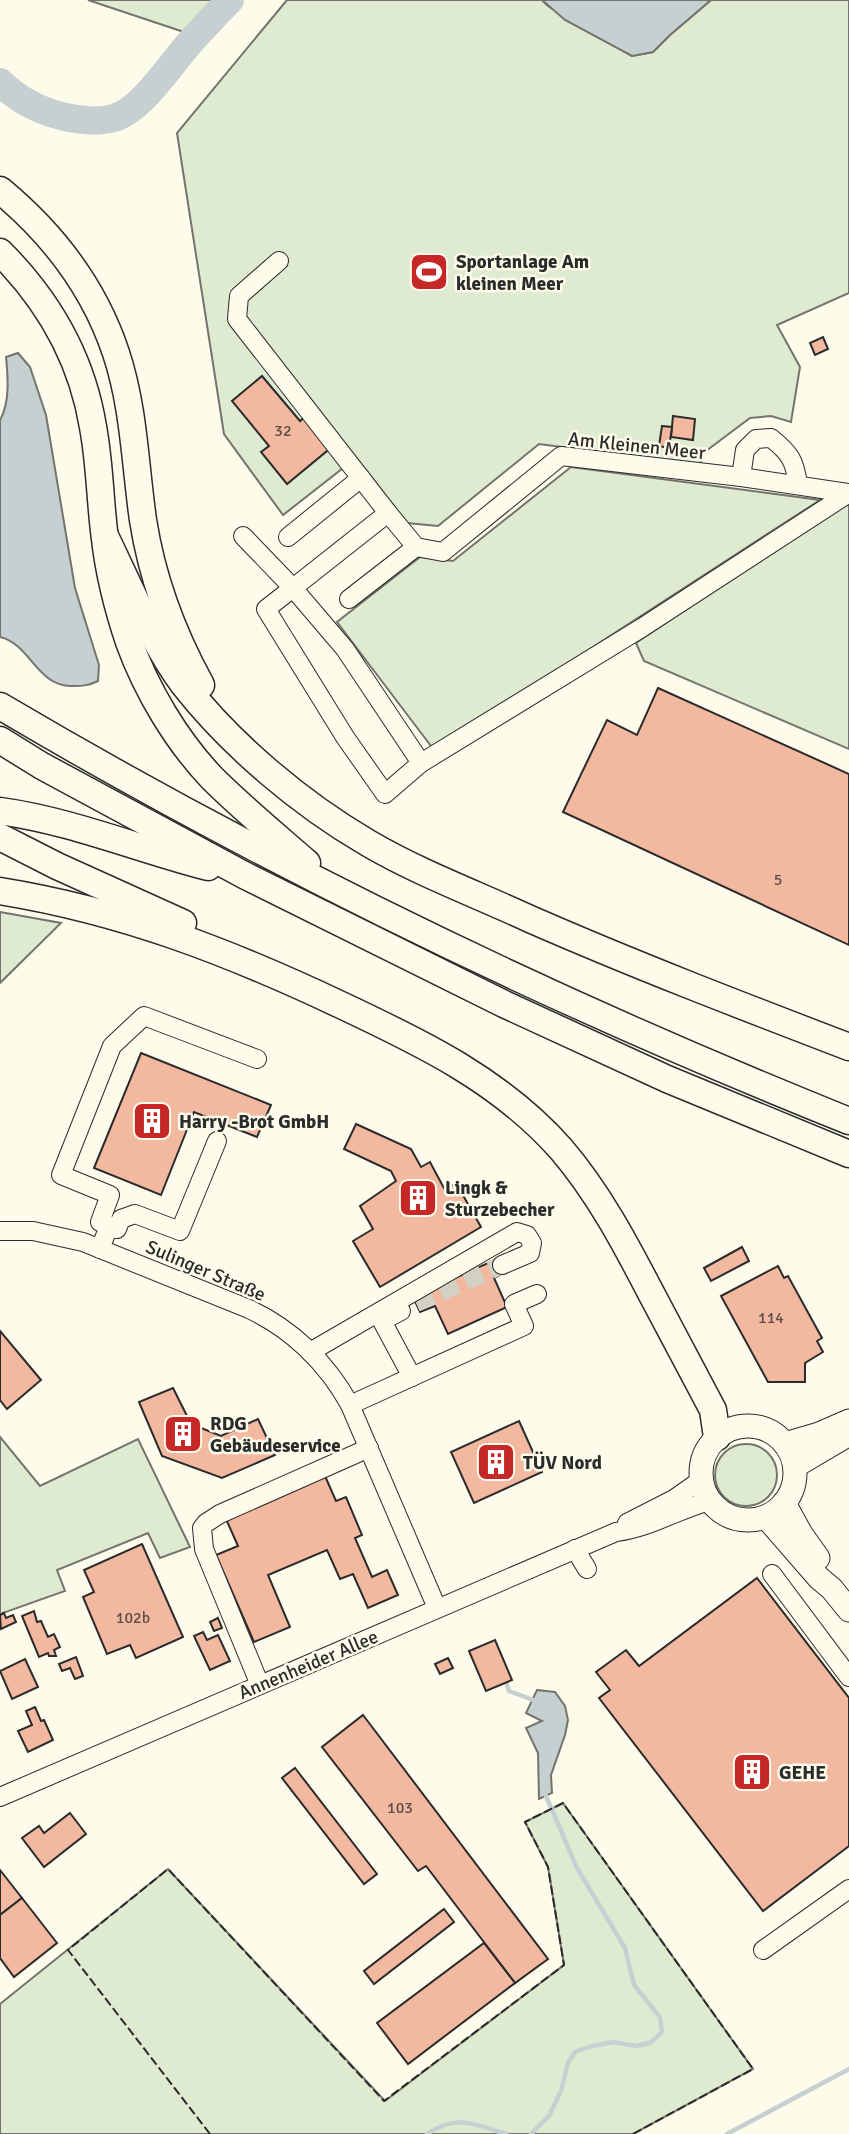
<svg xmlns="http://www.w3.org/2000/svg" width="849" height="2134" font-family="Signika,sans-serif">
  <rect width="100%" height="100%" fill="#fdfbea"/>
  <g fill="#deebd1" stroke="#74746e" stroke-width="2">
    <path d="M 88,0 L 221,0 L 193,35 Z"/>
    <path d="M 287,0 L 542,0 L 548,6 L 632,56 L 653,52 L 670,35 L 711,0 L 849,0 L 849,293 L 777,325 L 800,367 L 791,422 L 771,416 L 750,418 L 702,454 L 701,465 L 539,444 L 438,526 L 407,523 L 356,458 L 283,515 L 224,434 L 177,133 Z"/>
    <path d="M 571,467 L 820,500 L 434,750 L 337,622 L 420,557 L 453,561 Z"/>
    <path d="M 849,499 L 849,749 L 644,661 L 636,643 Z"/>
    <path d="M 0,912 L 61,923 L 0,983 Z"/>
    <path d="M 0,1437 L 40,1486 L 138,1439 L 190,1547 L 160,1558 L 148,1533 L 57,1570 L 65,1591 L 0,1614 Z"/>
    <circle cx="746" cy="1475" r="31"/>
    <path d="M 563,1803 L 753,2069 L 633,2134 L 0,2134 L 0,2004 L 168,1869 L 385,2101 L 564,1965 L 548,1867 L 525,1822 Z"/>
  </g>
  <g fill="#c7d0d0" stroke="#74746e" stroke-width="2">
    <path d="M 542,0 L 711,0 L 670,35 L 653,52 L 632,56 L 565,20 Z"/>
    <path d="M 18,353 L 30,367 L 46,415 L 75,588 L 99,665 L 98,681 C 88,686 82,686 71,686 C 37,686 30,644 0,637 L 0,420 C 10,403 8,377 6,357 Z"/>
    <path d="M 537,1690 L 555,1692 L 565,1706 L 568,1720 L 565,1735 L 551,1775 L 552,1793 L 539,1799 L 538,1753 L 526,1728 L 542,1721 L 526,1713 Z"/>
  </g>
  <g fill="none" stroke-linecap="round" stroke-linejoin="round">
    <g stroke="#c7d0d0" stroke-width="4.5">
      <path d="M 506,1682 L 509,1691 L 533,1700"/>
      <path d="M 427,2134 C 456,2114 475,2124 506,2134"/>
      <path d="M 531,2134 L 549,2116 L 561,2091 L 568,2063 L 575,2052 L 592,2046 L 613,2042 L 636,2046 L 650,2043 L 662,2032 L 660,2017 L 634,1985 L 625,1948 L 577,1868 L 546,1796"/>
      <path d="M 727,2134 L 849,2069"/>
    </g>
    <path stroke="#c7d0d0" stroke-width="28" d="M 0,82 C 17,99 38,110 61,116 C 78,120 96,123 114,118 C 142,110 172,62 193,39 C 205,26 217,13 230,0"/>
  </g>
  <g fill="#f2b8a0" stroke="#2b2b2b" stroke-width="2">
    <path d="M 823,337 L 828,349 L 815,355 L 810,343 Z"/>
    <path d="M 262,376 L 300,421 L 307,415 L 333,446 L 287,484 L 261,452 L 269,446 L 232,401 Z"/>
    <path d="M 673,416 L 695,419 L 693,440 L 671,437 Z"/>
    <path d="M 662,426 L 672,427 L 669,448 L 659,446 Z"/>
    <path d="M 658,688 L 849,774 L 849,945 L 563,812 L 607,720 L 637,735 Z"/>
    <path d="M 141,1053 L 271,1105 L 257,1137 L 194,1112 L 161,1195 L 94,1168 Z"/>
    <path d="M 356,1124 L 411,1149 L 421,1167 L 430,1162 L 445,1190 L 456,1183 L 481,1227 L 380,1287 L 353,1241 L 373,1229 L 360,1206 L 396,1181 L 391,1171 L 344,1149 Z"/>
    <path d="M 742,1247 L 749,1261 L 711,1281 L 704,1268 Z"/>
    <path d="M 499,1258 L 505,1272 L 494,1278 L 507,1307 L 448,1334 L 435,1306 L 420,1312 L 413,1297 Z"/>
    <path d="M 778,1266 L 784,1278 L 788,1276 L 822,1338 L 817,1341 L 823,1352 L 805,1363 L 805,1382 L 768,1382 L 721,1296 Z"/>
    <path d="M 0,1331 L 41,1380 L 7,1409 L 0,1400 Z"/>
    <path d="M 173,1388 L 191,1424 L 221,1436 L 258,1419 L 275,1455 L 222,1478 L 162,1456 L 139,1402 Z"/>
    <path d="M 519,1421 L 542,1472 L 474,1503 L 451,1452 Z"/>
    <path d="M 325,1476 L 336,1501 L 346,1497 L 362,1535 L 355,1538 L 372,1577 L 387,1570 L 398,1595 L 368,1608 L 353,1574 L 340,1579 L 327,1550 L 268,1575 L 290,1627 L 254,1642 L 216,1555 L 238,1546 L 226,1519 Z"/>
    <path d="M 142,1544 L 183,1637 L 136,1658 L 130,1645 L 107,1654 L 83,1597 L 94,1592 L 84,1570 Z"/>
    <path d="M 757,1578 L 849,1698 L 849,1846 L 763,1911 L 599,1698 L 610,1690 L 596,1672 L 626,1650 L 639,1666 Z"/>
    <path d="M 34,1611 L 37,1622 L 41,1621 L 48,1637 L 54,1634 L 60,1647 L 54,1650 L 56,1656 L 49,1656 L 48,1653 L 39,1657 L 22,1616 Z"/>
    <path d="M 4,1613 L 6,1618 L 13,1615 L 16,1622 L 1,1629 L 0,1615 Z"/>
    <path d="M 218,1618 L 222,1628 L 214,1631 L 210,1622 Z"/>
    <path d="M 203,1632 L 207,1640 L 218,1635 L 230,1661 L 210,1670 L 194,1636 Z"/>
    <path d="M 495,1640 L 512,1680 L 486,1691 L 469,1651 Z"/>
    <path d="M 76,1657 L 83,1676 L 75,1679 L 70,1668 L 62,1671 L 59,1664 Z"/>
    <path d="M 448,1658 L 453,1668 L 440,1674 L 435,1664 Z"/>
    <path d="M 25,1659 L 38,1687 L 12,1699 L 0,1671 Z"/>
    <path d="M 35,1707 L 41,1721 L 44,1720 L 53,1740 L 28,1752 L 18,1731 L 32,1725 L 26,1711 Z"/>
    <path d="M 363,1715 L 548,1959 L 515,1983 L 426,1866 L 418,1871 L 322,1747 Z"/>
    <path d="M 295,1768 L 377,1874 L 364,1884 L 282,1778 Z"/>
    <path d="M 70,1813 L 86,1834 L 44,1867 L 22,1838 L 39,1826 L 44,1833 Z"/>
    <path d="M 0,1870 L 22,1898 L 0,1915 Z"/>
    <path d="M 22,1898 L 57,1943 L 14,1977 L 0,1958 L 0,1915 Z"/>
    <path d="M 444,1909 L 454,1922 L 374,1984 L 364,1971 Z"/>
    <path d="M 484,1943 L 515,1983 L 408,2064 L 377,2023 Z"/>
  </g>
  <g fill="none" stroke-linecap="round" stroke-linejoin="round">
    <path stroke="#d3d1c4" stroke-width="18" stroke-dasharray="18 9" stroke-linecap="butt" d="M 416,1303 L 502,1265"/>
    <g stroke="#2b2b2b" stroke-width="20">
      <g id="minor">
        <path d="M 279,261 L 239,296 L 237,319 L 388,513 L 416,547 L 443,552 L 561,456 L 741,477 L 849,493"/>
        <path d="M 741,477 L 745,450 L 756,439 L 771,438 C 790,453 795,461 798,485"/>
        <path d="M 388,513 L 293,588 L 345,649 L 421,763"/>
        <path d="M 243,536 L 293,588 L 266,609 L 345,737 L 385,794 L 421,763 L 643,627 L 849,493"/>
        <path d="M 288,537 L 361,478"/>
        <path d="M 349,599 L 416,547"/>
        <path d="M 109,1226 L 117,1229 L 121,1219 L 135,1214 L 180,1231 L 217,1141"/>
        <path d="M 0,1231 L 33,1231 L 83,1242 L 249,1309 C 292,1329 327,1363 350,1405 L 437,1608"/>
        <path d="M 100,1249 L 109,1226 L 100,1222 L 110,1195 L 61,1175 L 112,1046 L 144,1016 L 257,1059"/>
        <path d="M 401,1311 L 382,1321 L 412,1377"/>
        <path d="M 310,1352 L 517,1232 L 527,1235 L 532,1243 L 530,1253 L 502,1265"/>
        <path d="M 350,1405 L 524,1326 L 514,1304 L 537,1294"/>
        <path d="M 627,1523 L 674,1499 L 701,1480"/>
        <path d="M 575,1549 L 587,1569"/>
        <path d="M 772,1574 L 849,1677"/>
        <path d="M 260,1685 L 204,1549 L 202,1528 L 206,1523 L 220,1514 L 369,1448"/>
        <path d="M 0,1797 L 616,1532 C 649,1528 677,1510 709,1501"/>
        <path d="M 763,1950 L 849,1889"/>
      </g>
    </g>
    <g stroke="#2b2b2b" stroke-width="25">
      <g id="major">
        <circle cx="748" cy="1473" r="47"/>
        <path d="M 785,1444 L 819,1434 L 849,1421"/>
        <path d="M 795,1466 L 846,1436"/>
        <path d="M 784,1503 L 801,1534 L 818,1558"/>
        <path d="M 766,1517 L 819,1578 L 832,1589 L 849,1610"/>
      </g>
    </g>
    <g stroke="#2b2b2b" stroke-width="29">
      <g id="highway">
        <path d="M 0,190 C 52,233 94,287 116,353 C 134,407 135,464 143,520 C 152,578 173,634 201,685"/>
        <path d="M 0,252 C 48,300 82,359 93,427 C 100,464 100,502 105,539 C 109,574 118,609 129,642 C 147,691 176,740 212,778 C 242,808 275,835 307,863"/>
        <path d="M 105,536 C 128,583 153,644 184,685 C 232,746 301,804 368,843 C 419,873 476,894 530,919 C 635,965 742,1006 849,1047"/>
        <path d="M 0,706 C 271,866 557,1004 849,1121"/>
        <path d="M 0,740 L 42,766 L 244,875 L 504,1004 L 667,1079 L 849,1154"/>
        <path d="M 0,811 C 72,821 138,849 208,867"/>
        <path d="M 0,837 L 57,866 L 183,923"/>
        <path d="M 0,891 C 123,911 229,952 341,1005 C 422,1043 501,1081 561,1149 C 598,1192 625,1243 651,1293 C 672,1332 692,1371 713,1410 L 717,1437"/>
      </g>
    </g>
    <use href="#minor" stroke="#fdfbea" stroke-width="18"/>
    <use href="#major" stroke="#fdfbea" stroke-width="23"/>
    <use href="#highway" stroke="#fdfbea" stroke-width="26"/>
    <path stroke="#2b2b2b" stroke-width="2" stroke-dasharray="9 3.5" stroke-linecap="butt" d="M 210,2134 L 68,1950 L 168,1869 L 384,2101 L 564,1965 L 548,1867 L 525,1822 L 563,1803 L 753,2069 L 633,2134"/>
  </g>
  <defs>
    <g id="stadium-square" transform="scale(2.0125)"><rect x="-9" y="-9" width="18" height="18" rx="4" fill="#c62828" stroke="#fdfbea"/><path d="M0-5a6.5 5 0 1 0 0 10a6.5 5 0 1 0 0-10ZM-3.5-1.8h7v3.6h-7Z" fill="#fff"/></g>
    <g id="building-square" transform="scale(2.0125)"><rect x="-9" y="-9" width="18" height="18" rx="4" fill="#c62828" stroke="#fdfbea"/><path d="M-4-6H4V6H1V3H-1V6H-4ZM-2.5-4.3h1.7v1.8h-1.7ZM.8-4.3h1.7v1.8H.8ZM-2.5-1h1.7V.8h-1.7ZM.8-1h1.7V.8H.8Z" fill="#fff"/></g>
  </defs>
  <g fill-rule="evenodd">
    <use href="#stadium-square" x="429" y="272"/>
    <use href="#building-square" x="152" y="1121"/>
    <use href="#building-square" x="418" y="1198"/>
    <use href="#building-square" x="183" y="1434"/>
    <use href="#building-square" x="496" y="1462"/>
    <use href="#building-square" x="752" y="1772"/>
  </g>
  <g text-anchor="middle" stroke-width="5" stroke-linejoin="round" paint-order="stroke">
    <g font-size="16" fill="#5d4e48">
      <text x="283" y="436">32</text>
      <text x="778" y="885">5</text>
      <text x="771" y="1323">114</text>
      <text x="133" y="1623">102b</text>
      <text x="400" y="1813">103</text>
    </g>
    <g font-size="19" font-weight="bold" fill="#2b2b2b" stroke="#fdfbea" text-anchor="start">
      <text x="456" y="268">Sportanlage Am<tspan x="456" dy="22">kleinen Meer</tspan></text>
      <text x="179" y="1128">Harry -Brot GmbH</text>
      <text x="445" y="1194">Lingk &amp;<tspan x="445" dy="22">Sturzebecher</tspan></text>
      <text x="210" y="1430">RDG<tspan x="210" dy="22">Gebäudeservice</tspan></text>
      <text x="523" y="1469">TÜV Nord</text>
      <text x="779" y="1779">GEHE</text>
    </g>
    <g font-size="19" fill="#2b2b2b" stroke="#fdfbea">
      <text transform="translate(637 445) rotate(6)" y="7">Am Kleinen Meer</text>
      <text transform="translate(206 1270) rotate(23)" y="7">Sulinger Straße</text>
      <text transform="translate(308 1664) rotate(-23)" y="7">Annenheider Allee</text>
    </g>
  </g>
</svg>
